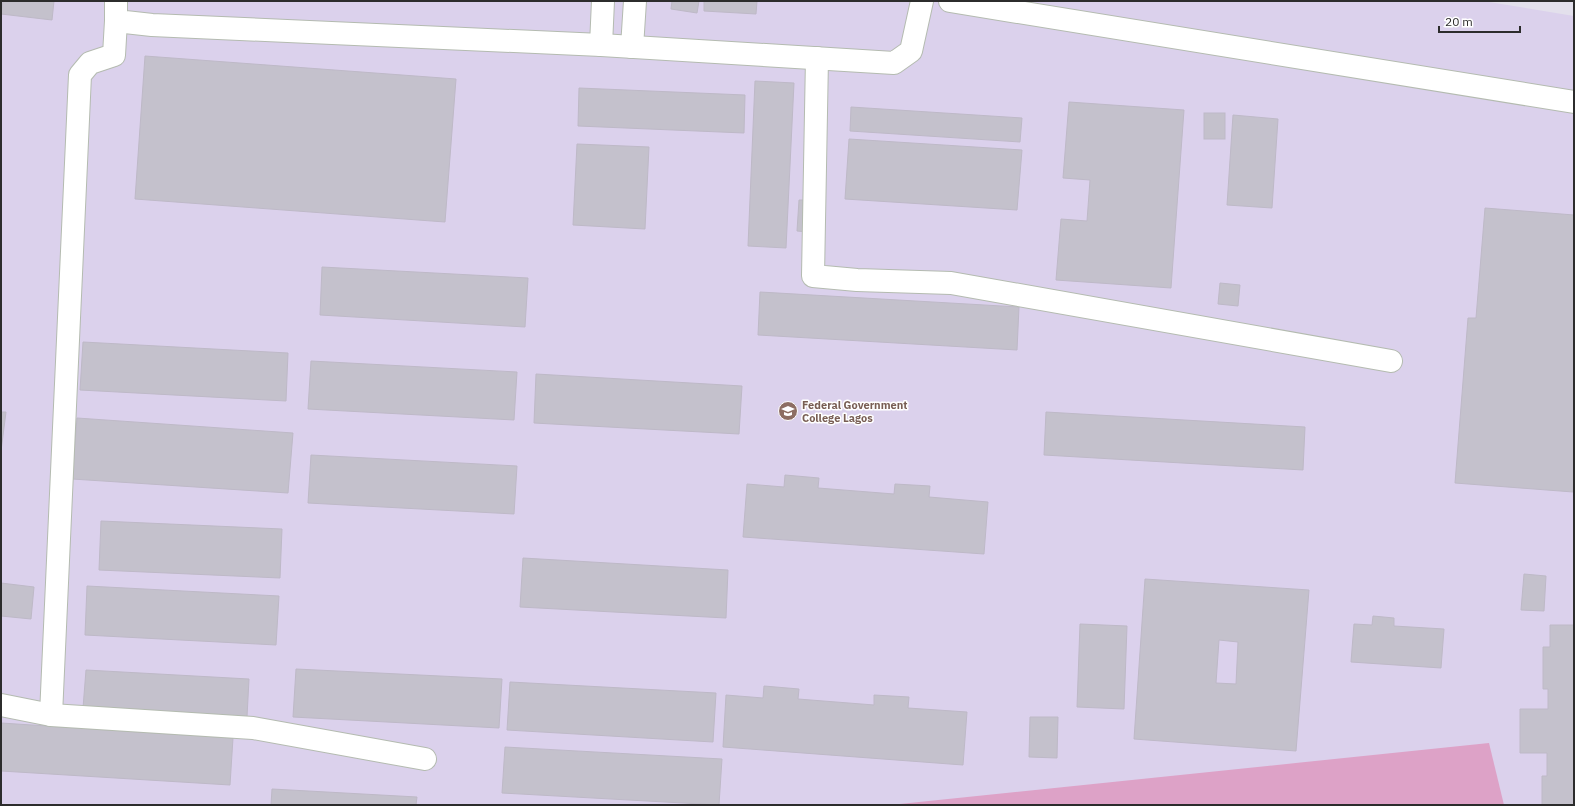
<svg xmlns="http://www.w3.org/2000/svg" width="1575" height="806" font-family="'IBM Plex Sans',sans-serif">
  <rect width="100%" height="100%" fill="#e3e0ec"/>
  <path fill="#dbd1ec" d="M 1,1 L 1483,1 L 1574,16 L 1574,805 L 1,805 Z"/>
  <path fill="#dda2c7" d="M 1489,743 L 1504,805 L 890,805 Z"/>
  <g fill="#c4c1cc" stroke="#beb9c7" fill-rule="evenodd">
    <path d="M 3,1 L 54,1 L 52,20 L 1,14 Z"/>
    <path d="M 672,1 L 699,1 L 697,13 L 671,9 Z"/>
    <path d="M 704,1 L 757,1 L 756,14 L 704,11 Z"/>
    <path d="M 145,56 L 456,79 L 445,222 L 135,199 Z"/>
    <path d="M 755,81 L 794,83 L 786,248 L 748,246 Z"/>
    <path d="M 579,88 L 745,95 L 744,133 L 578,126 Z"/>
    <path d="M 1069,102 L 1184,110 L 1171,288 L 1056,280 L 1061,219 L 1087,221 L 1090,180 L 1063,178 Z"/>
    <path d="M 851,107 L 1022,118 L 1020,142 L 850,131 Z"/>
    <rect x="1204" y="113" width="21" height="26"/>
    <path d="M 1233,115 L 1278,119 L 1272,208 L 1227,205 Z"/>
    <path d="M 849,139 L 1022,150 L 1017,210 L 845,199 Z"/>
    <path d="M 577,144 L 649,147 L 645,229 L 573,225 Z"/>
    <path d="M 799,200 L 811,200 L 808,232 L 797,231 Z"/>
    <path d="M 1485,208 L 1574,215 L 1574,475 L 1573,492 L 1455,483 L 1468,318 L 1476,318 Z"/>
    <path d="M 322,267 L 528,278 L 525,327 L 320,315 Z"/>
    <path d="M 1220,283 L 1240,285 L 1238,306 L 1218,304 Z"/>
    <path d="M 760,292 L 1019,307 L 1017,350 L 758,335 Z"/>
    <path d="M 83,342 L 288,353 L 286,401 L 80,390 Z"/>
    <path d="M 311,361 L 517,372 L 514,420 L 308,409 Z"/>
    <path d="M 536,374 L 742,386 L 739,434 L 534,423 Z"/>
    <path d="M 1,412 L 6,412 L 1,451 Z"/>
    <path d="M 1046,412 L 1305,427 L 1303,470 L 1044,455 Z"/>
    <path d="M 77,418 L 293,433 L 288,493 L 72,479 Z"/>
    <path d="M 311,455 L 517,466 L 514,514 L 308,503 Z"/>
    <path d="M 785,475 L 819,478 L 818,488 L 894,494 L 895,484 L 930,486 L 929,497 L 988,502 L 984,554 L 743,537 L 747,484 L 784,487 Z"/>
    <path d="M 101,521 L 282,529 L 280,578 L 99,570 Z"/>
    <path d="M 523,558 L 728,570 L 726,618 L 520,607 Z"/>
    <path d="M 1524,574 L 1546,576 L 1544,611 L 1521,610 Z"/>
    <path d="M 1145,579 L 1309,590 L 1296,751 L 1134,739 ZM 1219,640 L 1238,642 L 1236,684 L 1216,683 Z"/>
    <path d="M 1,583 L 34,587 L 31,619 L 1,616 Z"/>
    <path d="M 87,586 L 279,596 L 276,645 L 85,635 Z"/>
    <path d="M 1373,616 L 1394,618 L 1394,626 L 1444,629 L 1441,668 L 1351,662 L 1354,624 L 1372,625 Z"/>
    <path d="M 1080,624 L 1127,626 L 1124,709 L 1077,707 Z"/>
    <path d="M 1550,625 L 1574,625 L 1574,805 L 1542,805 L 1542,776 L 1547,776 L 1547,753 L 1520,753 L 1520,709 L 1548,709 L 1548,689 L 1543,689 L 1543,647 L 1550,647 Z"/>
    <path d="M 296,669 L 502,679 L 499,728 L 293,717 Z"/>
    <path d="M 86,670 L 249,679 L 247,717 L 83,708 Z"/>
    <path d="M 510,682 L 716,693 L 713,742 L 507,730 Z"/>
    <path d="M 764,686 L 799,689 L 798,699 L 874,705 L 874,695 L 909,697 L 908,708 L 967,712 L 963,765 L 723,747 L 726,695 L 763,698 Z"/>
    <path d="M 1030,717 L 1058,717 L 1057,758 L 1029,757 Z"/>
    <path d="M 1,723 L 233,738 L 230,785 L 1,771 Z"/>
    <path d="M 505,747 L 722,759 L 719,805 L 502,793 Z"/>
    <path d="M 272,789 L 417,797 L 416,805 L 271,805 Z"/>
  </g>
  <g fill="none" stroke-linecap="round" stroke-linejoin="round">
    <g stroke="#b4bbb0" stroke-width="24">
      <g id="minor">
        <path d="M 116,1 L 116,21 L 152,25 L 601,45 L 894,63 L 911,51 L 922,1"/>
        <path d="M 950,1 L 1574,102"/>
        <path d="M 601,45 L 603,1"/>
        <path d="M 632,47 L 635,1"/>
        <path d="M 817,58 L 813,276 L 857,280 L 951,283 L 1391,361"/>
        <path d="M 1,705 L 51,715 L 253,728 L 425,759"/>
        <path d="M 51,715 L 80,75 L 90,63 L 114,55 L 116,21"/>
      </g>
    </g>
    <use href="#minor" stroke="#fff" stroke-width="22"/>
  </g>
  <defs>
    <g id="school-disc" transform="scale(1)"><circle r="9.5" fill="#8d6e63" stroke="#fff"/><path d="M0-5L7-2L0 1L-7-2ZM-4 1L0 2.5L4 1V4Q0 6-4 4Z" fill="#fff"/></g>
  </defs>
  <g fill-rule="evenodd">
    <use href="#school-disc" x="788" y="411"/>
  </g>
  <g text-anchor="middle" stroke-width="3" stroke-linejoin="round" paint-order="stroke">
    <g font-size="11" font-weight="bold" fill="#785e54" stroke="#fff" text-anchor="start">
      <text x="802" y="409">Federal Government<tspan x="802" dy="13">College Lagos</tspan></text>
    </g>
  </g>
  <rect width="1575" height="806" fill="none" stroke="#2c2c2c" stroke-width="4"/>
  <path d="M1439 26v6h81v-6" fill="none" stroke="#2c2c2c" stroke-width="2"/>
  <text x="1445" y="26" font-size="12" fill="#2c2c2c" stroke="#ffffff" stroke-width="3" paint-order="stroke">20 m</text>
</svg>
